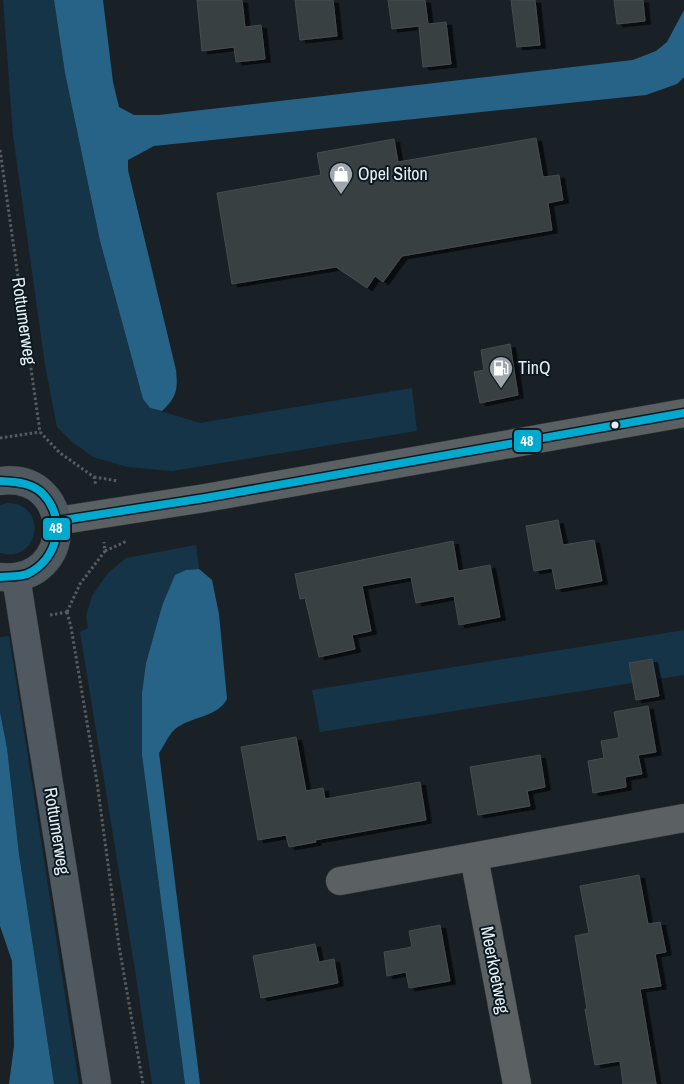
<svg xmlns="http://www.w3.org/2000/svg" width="684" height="1084" font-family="'Archivo Narrow',sans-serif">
  <defs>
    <filter id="shadow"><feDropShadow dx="5.5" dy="3" stdDeviation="0" flood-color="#0009"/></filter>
  </defs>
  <rect width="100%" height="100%" fill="#1a2126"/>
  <g fill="#153447">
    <path d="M 3,0 L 54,0 L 65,73 L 100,241 L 143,399 L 150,408 L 200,423 L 412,388 L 417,431 L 172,471 L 128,467 L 93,457 L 71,441 L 57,427 L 45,365 L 13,135 Z"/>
    <path d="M 8,503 C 49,504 39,564 0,553 L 0,505 Z"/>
    <path d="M 196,545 L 199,569 L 186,570 L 162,606 L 146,663 L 142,693 L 142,755 L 185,1084 L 152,1084 L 135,970 L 80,632 L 88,628 L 86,616 L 92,596 L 108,573 L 126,558 Z"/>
    <path d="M 684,630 L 684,675 L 320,732 L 312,690 Z"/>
    <path d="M 9,636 L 79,1084 L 54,1084 L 19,854 L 7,748 L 0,712 L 0,637 Z"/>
  </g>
  <g fill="#276386">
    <path d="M 54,0 L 103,0 L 113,82 L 119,107 L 134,115 L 159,115 L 633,60 L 656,51 L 667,42 L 684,10 L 684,77 L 677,84 L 646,95 L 154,146 L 128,160 L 128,170 L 176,370 C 178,389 177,397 162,411 L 150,408 L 143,399 L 100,241 L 65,73 Z"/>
    <path d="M 199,569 L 212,580 L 219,614 L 227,699 C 217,718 190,716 174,730 C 168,736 164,746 159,753 L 200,1084 L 185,1084 L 142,755 L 142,693 L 146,663 L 162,606 L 175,575 L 186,570 Z"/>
    <path d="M 0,712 L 7,748 L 19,854 L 54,1084 L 9,1084 L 14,1046 L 12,961 L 0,926 Z"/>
  </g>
  <g fill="#393f43" stroke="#464c50" filter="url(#shadow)">
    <path d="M 197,0 L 242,0 L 245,27 L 261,25 L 265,59 L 236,62 L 234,47 L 202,51 Z"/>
    <path d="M 295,0 L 333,0 L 337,36 L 300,40 Z"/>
    <path d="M 388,0 L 425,0 L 428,24 L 446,22 L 451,64 L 423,67 L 419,26 L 392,29 Z"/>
    <path d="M 511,0 L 535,0 L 540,45 L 517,47 Z"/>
    <path d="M 614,0 L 643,0 L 645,21 L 617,24 Z"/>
    <path d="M 536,138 L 543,177 L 559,175 L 563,200 L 548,203 L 552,230 L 402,256 L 383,282 L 375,276 L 367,288 L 336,267 L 232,284 L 217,193 L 321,175 L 317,153 L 394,139 L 398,162 Z"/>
    <path d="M 510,344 L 518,395 L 480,403 L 474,372 L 484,370 L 481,350 Z"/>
    <path d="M 558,520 L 563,545 L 594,540 L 602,581 L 556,589 L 552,568 L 534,571 L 526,526 Z"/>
    <path d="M 453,541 L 458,571 L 490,565 L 500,617 L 459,625 L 454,596 L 416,603 L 411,577 L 362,586 L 371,631 L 352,635 L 355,649 L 319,657 L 305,598 L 300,599 L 295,574 Z"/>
    <path d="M 652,659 L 659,696 L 636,700 L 629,663 Z"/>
    <path d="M 648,706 L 656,752 L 638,755 L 642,774 L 625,777 L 626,787 L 593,793 L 588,761 L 604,758 L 601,741 L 619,738 L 614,712 Z"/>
    <path d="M 296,737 L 306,791 L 323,788 L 325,799 L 420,782 L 426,820 L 315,840 L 316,842 L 289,847 L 286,835 L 258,840 L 241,747 Z"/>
    <path d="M 540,755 L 545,787 L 527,791 L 530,806 L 478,815 L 470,767 Z"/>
    <path d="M 639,875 L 648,924 L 660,922 L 666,952 L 655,954 L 661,986 L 640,989 L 656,1084 L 623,1084 L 620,1061 L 595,1065 L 585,1009 L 587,1009 L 575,936 L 589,933 L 580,886 Z"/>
    <path d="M 440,925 L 450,981 L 409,988 L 406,972 L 387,976 L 384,952 L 412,947 L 409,931 Z"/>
    <path d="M 315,944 L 319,962 L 334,959 L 338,983 L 261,998 L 253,956 Z"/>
  </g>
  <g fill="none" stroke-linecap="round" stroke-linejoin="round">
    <g stroke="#373c40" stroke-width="29">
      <g id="minor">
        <path d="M 57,521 L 205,498 L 684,413"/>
        <path d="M 474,857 L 517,1084"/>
        <path d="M 340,881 L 684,818"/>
      </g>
    </g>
    <g stroke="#373c40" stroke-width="29">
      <g id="major">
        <path d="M 0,481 C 75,471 77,585 0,577"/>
        <path d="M 16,577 L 97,1084"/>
      </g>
    </g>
    <g stroke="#575c60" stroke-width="3" stroke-dasharray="2.5 2.5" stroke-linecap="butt">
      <path d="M 0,150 L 40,432"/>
      <path d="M 40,432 L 60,453 L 94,477 L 96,486"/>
      <path d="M 0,438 L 40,432"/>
      <path d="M 94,477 L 118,481"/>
      <path d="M 105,551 L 127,541"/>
      <path d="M 67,612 L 71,627 L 97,782 L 119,946 L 143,1084"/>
      <path d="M 67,612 L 80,584 L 105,551 L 104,542"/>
      <path d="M 50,615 L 67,612"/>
    </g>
    <use href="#minor" stroke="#5b6063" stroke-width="28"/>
    <use href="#major" stroke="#505960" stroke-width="28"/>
    <g stroke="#0d1920" stroke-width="11">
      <g id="bus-1">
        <path d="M 0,481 C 15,482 32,482 43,494 C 67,519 58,560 27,574 C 19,577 8,576 0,577"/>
        <path d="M 57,521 L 205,498 L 684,413"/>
      </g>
    </g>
    <use href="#bus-1" stroke="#00a9ce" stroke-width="8"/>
  </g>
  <defs>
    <g id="shop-pin" transform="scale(1.25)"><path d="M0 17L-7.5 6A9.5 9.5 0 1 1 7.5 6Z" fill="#9fa7ad" stroke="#0d1920"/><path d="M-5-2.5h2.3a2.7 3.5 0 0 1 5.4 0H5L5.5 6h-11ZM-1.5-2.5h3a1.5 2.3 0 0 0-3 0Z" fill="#fff"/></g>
    <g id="fuel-pin" transform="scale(1.25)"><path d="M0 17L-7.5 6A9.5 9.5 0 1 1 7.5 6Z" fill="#9fa7ad" stroke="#0d1920"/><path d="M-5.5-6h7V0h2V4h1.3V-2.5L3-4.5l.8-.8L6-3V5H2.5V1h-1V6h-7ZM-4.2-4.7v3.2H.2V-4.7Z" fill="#fff"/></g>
  </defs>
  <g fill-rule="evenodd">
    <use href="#shop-pin" x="341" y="174"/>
    <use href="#fuel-pin" x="501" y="368"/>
  </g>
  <circle fill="#e7eff5" stroke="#0d1920" stroke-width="2" cx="615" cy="425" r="4.5"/>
  <g text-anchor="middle" stroke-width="4" stroke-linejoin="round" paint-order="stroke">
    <g font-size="18" fill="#e7eff5" stroke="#0d1920" text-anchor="start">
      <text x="358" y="180">Opel Siton</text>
      <text x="518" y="374">TinQ</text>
    </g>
    <g font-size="18" fill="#e7eff5" stroke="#0d1920">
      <text transform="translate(24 321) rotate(82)" y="6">Rottumerweg</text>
      <text transform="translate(57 831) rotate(81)" y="6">Rottumerweg</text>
      <text transform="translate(495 970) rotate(79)" y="6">Meerkoetweg</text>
    </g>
  </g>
  <g stroke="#0d1920" stroke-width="2">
    <rect x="513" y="429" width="29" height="24" rx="5" fill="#00a9ce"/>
    <rect x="42" y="517" width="29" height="24" rx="5" fill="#00a9ce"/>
  </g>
  <g font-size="14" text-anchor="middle" font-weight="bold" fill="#fff">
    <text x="527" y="446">48</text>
    <text x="56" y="533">48</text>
  </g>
</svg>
